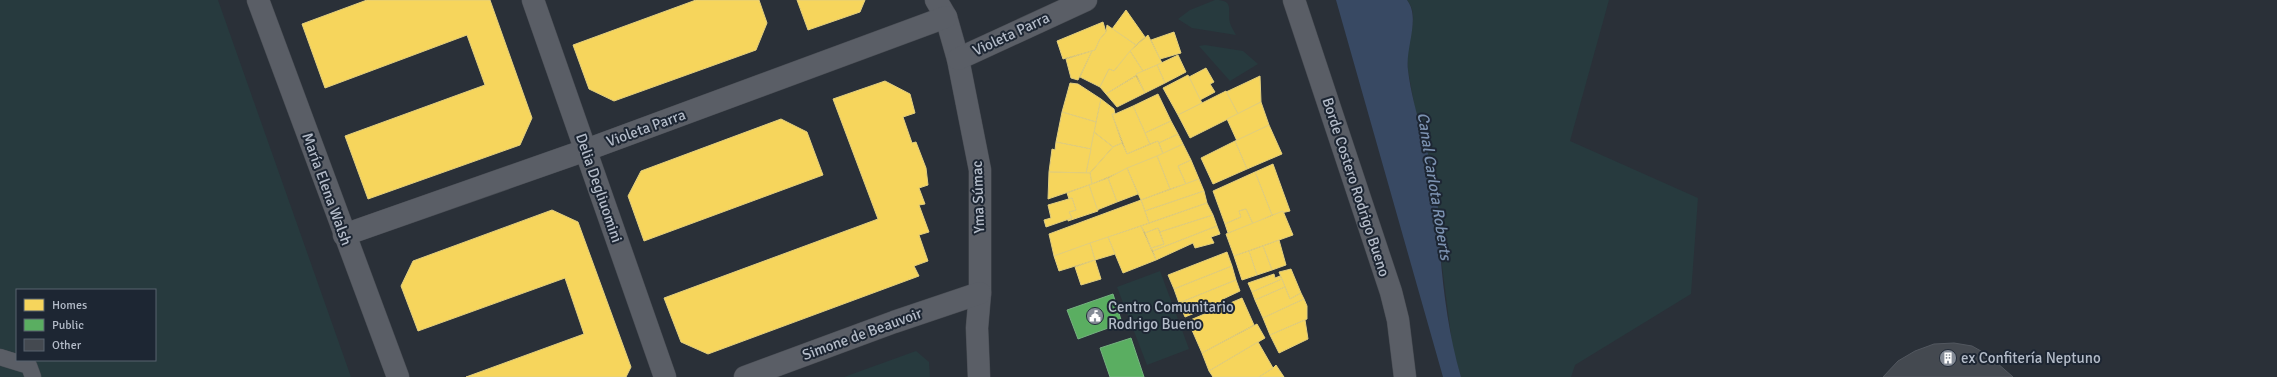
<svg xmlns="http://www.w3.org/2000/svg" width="2277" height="377" font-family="Signika,sans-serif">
  <rect width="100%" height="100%" fill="#2a3038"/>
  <g fill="#273a3e" fill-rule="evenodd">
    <path d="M 0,0 L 218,0 L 351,377 L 0,377 ZM 17,290 L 155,290 L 155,360 L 17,360 Z"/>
    <path d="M 1215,0 C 1235,0 1227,10 1230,23 C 1231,27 1234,31 1236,35 L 1192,28 L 1178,19 L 1190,10 Z"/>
    <path d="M 1407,0 L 1609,0 L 1570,141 L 1698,198 L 1691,294 L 1575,365 L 1571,377 L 1461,377 L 1453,351 L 1440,250 L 1408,70 C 1408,63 1406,55 1408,48 C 1410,32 1419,15 1407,0 Z"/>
    <path d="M 1205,45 L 1243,51 L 1258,64 L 1230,81 L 1199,46 Z"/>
    <path d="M 1160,271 L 1189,349 L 1147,365 L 1117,287 Z"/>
    <path d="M 916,351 L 929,362 L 930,377 L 844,377 Z"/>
  </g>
  <path fill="#384963" d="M 1336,0 L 1407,0 C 1421,18 1405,48 1408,70 C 1413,114 1432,154 1437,197 C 1439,214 1439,232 1440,249 C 1443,291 1449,336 1461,377 L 1443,377 Z"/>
  <g fill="#f6d55c" stroke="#e2ce7d">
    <path d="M 367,0 L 490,0 L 532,118 L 520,145 L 368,199 L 345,136 L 485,85 L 467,35 L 325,88 L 302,24 Z"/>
    <path d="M 696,0 L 759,0 L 767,23 L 756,50 L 614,101 L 589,89 L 573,45 Z"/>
    <path d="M 797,0 L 865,0 L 860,12 L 808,30 Z"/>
    <path d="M 1126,10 L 1145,37 L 1136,45 L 1112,29 Z"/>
    <path d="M 1103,22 L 1106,32 L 1100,39 L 1095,50 L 1063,59 L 1057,41 Z"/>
    <path d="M 1107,25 L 1136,45 L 1114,71 L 1109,69 L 1100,87 L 1080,77 L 1092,51 L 1095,50 L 1100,39 L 1106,32 Z"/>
    <path d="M 1174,32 L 1181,53 L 1160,59 L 1151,40 Z"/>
    <path d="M 1148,35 L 1162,63 L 1143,71 L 1130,51 Z"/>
    <path d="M 1092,51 L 1078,80 L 1071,78 L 1066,59 Z"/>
    <path d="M 1130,51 L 1143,71 L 1106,94 L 1100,87 L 1109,69 L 1114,71 Z"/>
    <path d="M 1178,55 L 1186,72 L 1165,83 L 1157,65 Z"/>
    <path d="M 1157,65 L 1165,83 L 1145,93 L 1136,74 Z"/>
    <path d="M 1206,68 L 1214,82 L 1210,84 L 1215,92 L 1200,100 L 1189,77 Z"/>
    <path d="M 1188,75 L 1202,103 L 1178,115 L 1163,88 Z"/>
    <path d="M 1136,76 L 1145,93 L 1117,107 L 1106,94 Z"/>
    <path d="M 1260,76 L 1261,102 L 1238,114 L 1226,92 Z"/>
    <path d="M 885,81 L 910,94 L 915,113 L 903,117 L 912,143 L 916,142 L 926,168 L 928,185 L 919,188 L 925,204 L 919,205 L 929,232 L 919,235 L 928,261 L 914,266 L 919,276 L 708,354 L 681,342 L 664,298 L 878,219 L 833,99 Z"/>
    <path d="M 1070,83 L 1078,84 L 1101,99 L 1096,122 L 1062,112 Z"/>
    <path d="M 1226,91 L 1238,114 L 1190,138 L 1178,115 Z"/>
    <path d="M 1158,94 L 1171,121 L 1145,133 L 1133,106 Z"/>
    <path d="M 1101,99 L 1114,109 L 1115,114 L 1112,114 L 1122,143 L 1113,147 L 1094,132 Z"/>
    <path d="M 1261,102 L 1269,125 L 1237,141 L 1227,119 Z"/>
    <path d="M 1133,106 L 1150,144 L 1127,154 L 1112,114 L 1115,114 Z"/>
    <path d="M 1062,112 L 1096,122 L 1091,149 L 1056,142 Z"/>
    <path d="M 781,119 L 807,132 L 823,175 L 644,241 L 628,196 L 641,171 Z"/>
    <path d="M 1171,121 L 1178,134 L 1159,143 L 1158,141 L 1150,144 L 1145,133 Z"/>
    <path d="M 1269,125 L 1282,154 L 1247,169 L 1235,141 Z"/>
    <path d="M 1094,132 L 1113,147 L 1090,173 L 1086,173 Z"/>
    <path d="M 1178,134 L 1183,144 L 1163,154 L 1159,143 Z"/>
    <path d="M 1158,141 L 1163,154 L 1092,184 L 1090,173 L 1113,147 L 1122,143 L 1127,154 Z"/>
    <path d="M 1235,141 L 1247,169 L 1213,184 L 1201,158 Z"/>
    <path d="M 1056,142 L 1091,149 L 1086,173 L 1049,172 L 1052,149 L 1055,150 Z"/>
    <path d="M 1183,144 L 1191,160 L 1178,166 L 1186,184 L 1170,189 L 1157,156 Z"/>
    <path d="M 1157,156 L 1170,189 L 1141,200 L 1127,168 Z"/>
    <path d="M 1191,160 L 1199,179 L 1186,184 L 1178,166 Z"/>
    <path d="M 1273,164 L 1290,211 L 1272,215 L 1255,172 Z"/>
    <path d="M 1127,168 L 1138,194 L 1117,202 L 1108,178 Z"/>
    <path d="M 1049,172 L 1090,173 L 1092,184 L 1048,199 Z"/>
    <path d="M 1255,172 L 1272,215 L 1253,224 L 1246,209 L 1239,211 L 1241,217 L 1225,224 L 1213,191 Z"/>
    <path d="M 1108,178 L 1117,202 L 1097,210 L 1089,185 Z"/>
    <path d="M 1199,179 L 1204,191 L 1145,211 L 1141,200 Z"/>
    <path d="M 1089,185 L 1098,211 L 1068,221 L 1068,219 L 1072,218 L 1069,212 L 1076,210 L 1072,198 L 1069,199 L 1067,193 Z"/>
    <path d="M 1204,191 L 1207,203 L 1149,223 L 1145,211 Z"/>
    <path d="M 1072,198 L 1076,210 L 1069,212 L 1072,218 L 1046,227 L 1044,220 L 1051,218 L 1048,205 Z"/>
    <path d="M 1141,200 L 1149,223 L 1054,256 L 1049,234 Z"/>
    <path d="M 1207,203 L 1213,215 L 1160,232 L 1158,228 L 1145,233 L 1141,226 Z"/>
    <path d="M 1246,209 L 1253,224 L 1228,233 L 1225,224 L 1241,217 L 1239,211 Z"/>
    <path d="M 552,210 L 578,222 L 631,367 L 626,377 L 466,377 L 584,334 L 565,278 L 418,331 L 401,286 L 413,261 Z"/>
    <path d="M 1283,211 L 1293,235 L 1234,256 L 1226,234 Z"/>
    <path d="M 1213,215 L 1217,226 L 1153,251 L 1151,248 L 1164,244 L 1160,232 Z"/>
    <path d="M 1141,226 L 1156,260 L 1123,273 L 1108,237 Z"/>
    <path d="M 1217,226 L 1220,234 L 1211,237 L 1214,243 L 1195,248 L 1193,243 L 1156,260 L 1153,251 Z"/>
    <path d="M 1158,228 L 1164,244 L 1151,248 L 1145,233 Z"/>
    <path d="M 1108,237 L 1115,254 L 1095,260 L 1090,243 Z"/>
    <path d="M 1279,240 L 1286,265 L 1272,270 L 1263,246 Z"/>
    <path d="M 1090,243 L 1095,260 L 1059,271 L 1054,256 Z"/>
    <path d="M 1263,246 L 1272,270 L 1257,275 L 1249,251 Z"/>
    <path d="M 1249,251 L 1257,275 L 1242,280 L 1234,256 Z"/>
    <path d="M 1227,252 L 1232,266 L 1174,289 L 1168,275 Z"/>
    <path d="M 1095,260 L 1101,279 L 1081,285 L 1075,267 Z"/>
    <path d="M 1232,266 L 1236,280 L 1179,303 L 1174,289 Z"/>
    <path d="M 1291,269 L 1301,293 L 1290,299 L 1279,272 Z"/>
    <path d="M 1274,274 L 1275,278 L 1280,276 L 1282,279 L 1252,292 L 1248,283 Z"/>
    <path d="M 1282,279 L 1285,287 L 1255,300 L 1252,292 Z"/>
    <path d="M 1236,280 L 1240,291 L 1223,299 L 1224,301 L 1185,317 L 1179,303 Z"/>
    <path d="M 1285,287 L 1290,299 L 1301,293 L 1304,299 L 1263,318 L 1255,300 Z"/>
    <path d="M 1242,298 L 1254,325 L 1202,353 L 1188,321 Z"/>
    <path d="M 1304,299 L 1307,306 L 1307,319 L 1270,335 L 1263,318 Z"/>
    <path d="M 1305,320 L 1308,339 L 1279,353 L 1270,335 Z"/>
    <path d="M 1257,324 L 1265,338 L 1209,371 L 1202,353 Z"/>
    <path d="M 1258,342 L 1273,368 L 1259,377 L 1213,377 L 1209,371 Z"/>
    <path d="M 1276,365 L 1284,377 L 1259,377 L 1273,368 Z"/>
  </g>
  <g fill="#5aae61" stroke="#75b280">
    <path d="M 1113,294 L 1122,323 L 1078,339 L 1067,310 Z"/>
    <path d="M 1131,338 L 1144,377 L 1110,377 L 1100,348 Z"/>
  </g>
  <path fill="#444950" stroke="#52575f" d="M 1954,343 L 1972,346 L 1988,355 L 2013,377 L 1883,377 L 1898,361 L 1915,351 L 1934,344 Z"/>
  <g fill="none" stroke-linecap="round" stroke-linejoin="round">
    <g stroke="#484c53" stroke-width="17">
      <path id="service" d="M 0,357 L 29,366 L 33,377"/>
    </g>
    <g stroke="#484c53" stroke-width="23">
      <g id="minor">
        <path d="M 258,0 L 398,377"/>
        <path d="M 533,0 L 665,377"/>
        <path d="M 936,0 L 946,17 L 958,59 L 980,170 L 980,293 L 977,328 L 979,377"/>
        <path d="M 1294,0 L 1391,292 L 1398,320 L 1405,377"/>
        <path d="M 958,59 L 1086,0"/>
        <path d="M 344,235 L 586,150 L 946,17"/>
        <path d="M 745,377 L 894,322 L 980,293"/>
      </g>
    </g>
    <use href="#service" stroke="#5a5e66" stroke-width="16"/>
    <use href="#minor" stroke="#5a5e66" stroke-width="22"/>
  </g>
  <defs>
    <g id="civic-disc" transform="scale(0.9)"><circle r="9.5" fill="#848b96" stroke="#1d2633"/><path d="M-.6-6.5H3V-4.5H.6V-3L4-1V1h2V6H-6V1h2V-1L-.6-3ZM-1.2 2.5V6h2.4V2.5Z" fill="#fff"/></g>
    <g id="building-disc" transform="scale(0.9)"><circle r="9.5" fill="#848b96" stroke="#1d2633"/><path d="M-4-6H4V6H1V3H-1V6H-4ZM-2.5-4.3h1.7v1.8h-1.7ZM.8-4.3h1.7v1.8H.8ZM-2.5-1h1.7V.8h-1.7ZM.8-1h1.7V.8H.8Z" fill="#fff"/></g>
  </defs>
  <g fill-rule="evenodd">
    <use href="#civic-disc" x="1095" y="316"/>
    <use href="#building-disc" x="1948" y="358"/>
  </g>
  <g text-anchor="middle" stroke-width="4" stroke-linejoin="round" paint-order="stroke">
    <g font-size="15" fill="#b4bcc9" stroke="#1d2633">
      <text transform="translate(1011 34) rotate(-25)" y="5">Violeta Parra</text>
      <text transform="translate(646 128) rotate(-20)" y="5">Violeta Parra</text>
      <text transform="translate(1356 187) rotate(72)" y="5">Borde Costero Rodrigo Bueno</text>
      <text transform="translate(599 188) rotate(71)" y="5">Delia Degliuomini</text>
      <text transform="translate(327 189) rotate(70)" y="5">María Elena Walsh</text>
      <text transform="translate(978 197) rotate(-92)" y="5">Yma Súmac</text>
      <text transform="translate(862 334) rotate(-20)" y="5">Simone de Beauvoir</text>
    </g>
    <g font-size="15" fill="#b4bcc9" stroke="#1d2633" text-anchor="start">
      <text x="1108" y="312">Centro Comunitario<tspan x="1108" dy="17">Rodrigo Bueno</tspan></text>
      <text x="1961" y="363">ex Confitería Neptuno</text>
    </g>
    <g font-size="16" font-style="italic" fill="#7c92b1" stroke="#1d2633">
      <text transform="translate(1435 186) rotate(81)" y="6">Canal Carlota Roberts</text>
    </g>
  </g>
  <rect x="16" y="289" width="140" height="72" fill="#1d2633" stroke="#59626f"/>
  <rect x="24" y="299" width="20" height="12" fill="#f6d55c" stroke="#59626f"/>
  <text x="52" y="309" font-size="12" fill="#b4bcc9">Homes</text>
  <rect x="24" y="319" width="20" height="12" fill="#5aae61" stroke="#59626f"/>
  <text x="52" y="329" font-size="12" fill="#b4bcc9">Public</text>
  <rect x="24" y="339" width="20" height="12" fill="#444950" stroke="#59626f"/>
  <text x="52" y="349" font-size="12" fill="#b4bcc9">Other</text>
</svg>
